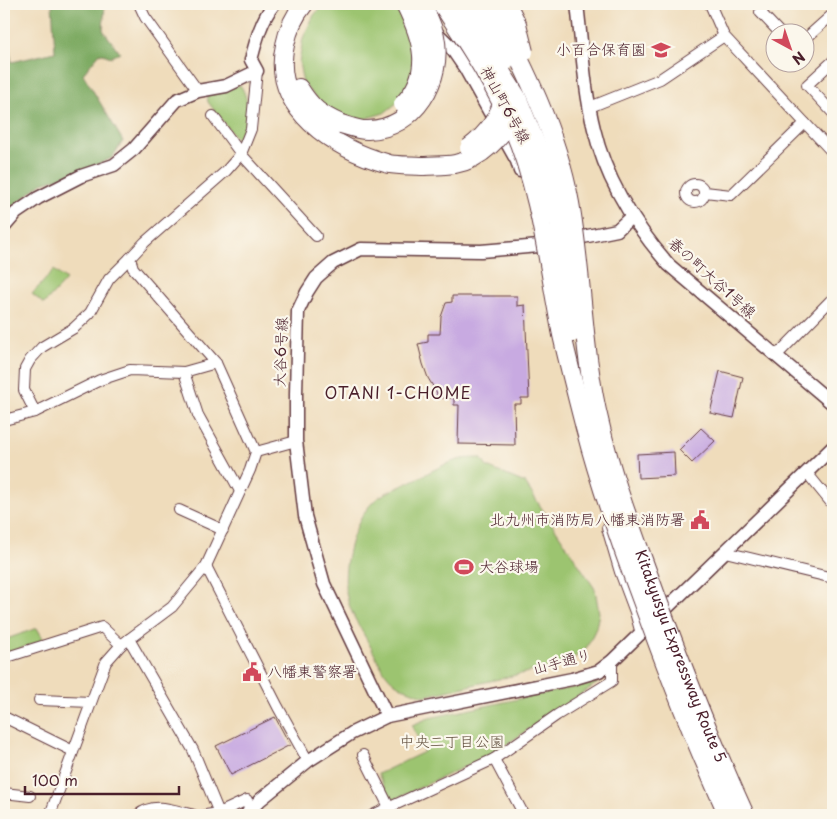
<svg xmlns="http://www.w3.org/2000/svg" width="837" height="819" font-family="'Playpen Sans','Klee One',sans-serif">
  <rect width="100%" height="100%" fill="#fbf7ec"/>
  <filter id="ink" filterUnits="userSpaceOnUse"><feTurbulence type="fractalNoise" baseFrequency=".02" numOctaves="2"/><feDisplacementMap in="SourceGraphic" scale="10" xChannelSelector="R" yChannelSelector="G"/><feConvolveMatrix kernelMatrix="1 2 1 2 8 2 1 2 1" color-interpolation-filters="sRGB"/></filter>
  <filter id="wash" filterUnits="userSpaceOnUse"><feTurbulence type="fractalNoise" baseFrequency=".0096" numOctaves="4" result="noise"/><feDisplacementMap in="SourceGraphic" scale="20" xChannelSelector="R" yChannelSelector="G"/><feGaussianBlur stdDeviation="1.12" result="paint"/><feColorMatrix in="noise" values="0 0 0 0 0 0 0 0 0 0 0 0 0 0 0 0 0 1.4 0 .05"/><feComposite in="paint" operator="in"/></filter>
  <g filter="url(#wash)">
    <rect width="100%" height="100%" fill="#efdcbb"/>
    <g fill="#9cc470" stroke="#73724e">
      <path d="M 324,4 L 396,4 L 401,6 L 412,31 L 416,65 L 402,99 L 384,113 L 364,119 L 354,119 L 329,111 L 303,84 L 299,62 L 303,38 L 314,15 Z"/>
      <path d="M 240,85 C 251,100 247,119 244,137 L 237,140 L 208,102 L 207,95 Z"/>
      <path d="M 54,270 L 66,280 L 44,304 L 32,294 Z"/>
      <path d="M 481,458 L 487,467 L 525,483 L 595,589 L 599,613 L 596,628 L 587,647 L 568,663 L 425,696 C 387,685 386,675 368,642 C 361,629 352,616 348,601 C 339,572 353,515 379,497 C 390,490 403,486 414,480 C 429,473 446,462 462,459 C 468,458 475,458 481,458 Z"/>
      <path d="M 37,628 L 44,640 L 4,654 L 4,640 Z"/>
      <path d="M 599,682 L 492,754 L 391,801 L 378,774 L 424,752 L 412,725 L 429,718 Z"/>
    </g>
    <path fill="#7daa62" stroke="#646446" d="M 52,4 L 105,4 L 103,30 L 120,53 L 111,57 L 100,53 L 83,74 L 123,141 L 112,158 L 85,170 L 42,183 L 4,214 L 4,25 L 12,62 L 55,52 Z"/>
    <g id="blocks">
      <g fill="#c8aae1">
        <path d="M 452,296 L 517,296 L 517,306 L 525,305 L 529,398 L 521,398 L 521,404 L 514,404 L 515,445 L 458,444 L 459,405 L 454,405 L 454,398 L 437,398 L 437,393 L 428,378 L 423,364 L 418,344 L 428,342 L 428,334 L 440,334 L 441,317 L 446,303 L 452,302 Z"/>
        <path d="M 720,371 L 743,377 L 734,418 L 710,413 Z"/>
        <path d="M 701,428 L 715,441 L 692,463 L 679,450 Z"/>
        <path d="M 674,452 L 675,476 L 638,478 L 637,454 Z"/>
        <path d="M 275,717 L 290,745 L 231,775 L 216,746 Z"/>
      </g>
    </g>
  </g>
  <g filter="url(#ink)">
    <use href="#blocks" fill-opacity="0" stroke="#633b41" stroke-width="1"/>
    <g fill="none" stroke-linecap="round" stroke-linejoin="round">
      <g stroke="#633b41" stroke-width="12">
        <g id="minor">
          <path d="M 139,4 L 145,17 L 198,91"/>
          <path d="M 710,4 L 724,36 L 833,153"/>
          <path d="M 768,4 L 760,12 L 779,32"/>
          <path d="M 804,40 L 833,14"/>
          <path d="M 833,61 L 807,85 L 833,113"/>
          <path d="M 590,107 L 660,79 L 724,36"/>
          <path d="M 213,116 L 241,154 L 316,236"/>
          <circle cx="695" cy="193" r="9"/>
          <path d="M 705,192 L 731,195 L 805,123"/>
          <path d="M 776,356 L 833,298"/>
          <path d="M 184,372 L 198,415 L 240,491"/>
          <path d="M 35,412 L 24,390 L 25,369 L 30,360 L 42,347 L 74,328 L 90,313 L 109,279 L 130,258"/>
          <path d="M 4,420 L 35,412 L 100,380 L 130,370 L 184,372 L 216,363"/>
          <path d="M 256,452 L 296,441"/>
          <path d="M 807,473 L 833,505"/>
          <path d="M 179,510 L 223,530"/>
          <path d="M 607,528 L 620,572 L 635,612 L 641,634"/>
          <path d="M 725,552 L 833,578"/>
          <path d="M 206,566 L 278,707 L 308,761"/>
          <path d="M 129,639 L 193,750 L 219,813 L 247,800 L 250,815"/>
          <path d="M 4,658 L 102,627 L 121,645"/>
          <path d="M 39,700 L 91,702"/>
          <path d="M 4,717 L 73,751"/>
          <path d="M 363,755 L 393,815"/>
          <path d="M 494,759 L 524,815"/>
          <path d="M 4,793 L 30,796"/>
          <path d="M 50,815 L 106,662 L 121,645 L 172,607 L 206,566 L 250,470 L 256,452 L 216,363 L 133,268 L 130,258 L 145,242 L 226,171 L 241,154 L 251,129 L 257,71"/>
          <path d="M 138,815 C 155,801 175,811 194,815"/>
          <path d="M 206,815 L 219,813"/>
          <path d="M 373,815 L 494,759 L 557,715 L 612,681 L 612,661"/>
        </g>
      </g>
      <g stroke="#633b41" stroke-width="15">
        <g id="tertiary">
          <path d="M 577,4 C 582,45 584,89 594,129 C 606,181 635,226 669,265 L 833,404"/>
          <path d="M 433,29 L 450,46 L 465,68 L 517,161 L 520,171"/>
          <path d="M 4,227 L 16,213 L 38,198 L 81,176 L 114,165 L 134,149 L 177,100 L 198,91 L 226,86 L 257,71 L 251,60 C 256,41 261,20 274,4"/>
          <path d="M 387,716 L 324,584 L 305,516 L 296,441 L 296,394 L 298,311 L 307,292 L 316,278 L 333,263 L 361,249 L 481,251 L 539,246 L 617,230 L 632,216"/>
          <path d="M 246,815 L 260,800 L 308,761 L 352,733 L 387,716 L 572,679 L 599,671 L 612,661 L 833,447"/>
        </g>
      </g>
      <g stroke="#633b41" stroke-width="20">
        <g id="motorway">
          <path d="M 304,4 C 294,16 288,30 285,45 C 270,109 335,149 389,164 C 400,166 412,165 423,166"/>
          <path d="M 299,88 C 312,109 320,114 341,124"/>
        </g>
      </g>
      <use href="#minor" stroke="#fff" stroke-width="10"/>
      <use href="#tertiary" stroke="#fff" stroke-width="12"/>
      <use href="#motorway" stroke="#fff" stroke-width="18"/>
      <g stroke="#633b41" stroke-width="20" stroke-linecap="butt">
        <g id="motorway-bridge">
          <path d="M 442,4 C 468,44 495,84 513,128 C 541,194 548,266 562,335 C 569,366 577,397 585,428 C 600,486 621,545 642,601 C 668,673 696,745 728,815"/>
          <path d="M 458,4 L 517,97 L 541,156 L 559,223 L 572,333"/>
          <path d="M 474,4 L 496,38 L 504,63"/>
          <path id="s1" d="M 491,4 C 524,66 557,132 570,203 C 583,276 582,352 600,424 C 611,473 629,521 646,568 C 676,651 708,734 745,815"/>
          <path d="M 507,4 L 517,24 L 524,52"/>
          <path d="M 403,104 C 434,73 422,38 405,4"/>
          <path d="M 341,124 C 349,126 360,131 368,130 C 415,129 444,79 435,36 C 432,24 427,14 421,4"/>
          <path d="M 469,148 C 486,135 499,118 504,97"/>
          <path d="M 423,166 C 434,165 445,166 455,164 C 482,159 502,136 514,114"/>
        </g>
      </g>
      <use href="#motorway-bridge" stroke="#fff" stroke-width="18"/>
    </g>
  </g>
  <defs>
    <g id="school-bare" transform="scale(1.5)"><path d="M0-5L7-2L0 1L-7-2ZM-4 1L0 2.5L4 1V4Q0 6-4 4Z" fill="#d1495b" stroke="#fbf7ec" stroke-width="2.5" paint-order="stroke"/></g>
    <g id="civic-bare" transform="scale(1.5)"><path d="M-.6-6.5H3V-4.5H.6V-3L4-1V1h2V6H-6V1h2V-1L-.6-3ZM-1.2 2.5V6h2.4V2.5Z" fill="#d1495b" stroke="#fbf7ec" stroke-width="2.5" paint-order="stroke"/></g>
    <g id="stadium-bare" transform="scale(1.5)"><path d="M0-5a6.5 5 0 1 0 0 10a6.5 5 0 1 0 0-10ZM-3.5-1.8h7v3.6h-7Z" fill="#d1495b" stroke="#fbf7ec" stroke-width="2.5" paint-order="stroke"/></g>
  </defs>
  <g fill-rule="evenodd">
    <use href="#school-bare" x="661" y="50"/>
    <use href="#civic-bare" x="700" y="520"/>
    <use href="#stadium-bare" x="464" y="567"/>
    <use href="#civic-bare" x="252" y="672"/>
  </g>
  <g text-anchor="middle" stroke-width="4.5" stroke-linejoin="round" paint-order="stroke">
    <g font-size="15" fill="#4a1f2b" stroke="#fbf7ec" text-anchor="end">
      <text x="646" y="55">小百合保育園</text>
      <text x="685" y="525">北九州市消防局八幡東消防署</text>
      <text x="479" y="572" text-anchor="start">大谷球場</text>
      <text x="267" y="677" text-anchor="start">八幡東警察署</text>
    </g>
    <g font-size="15" fill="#4a1f2b" stroke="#fbf7ec">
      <text transform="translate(505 105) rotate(61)" y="5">神山町6号線</text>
      <text transform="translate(712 278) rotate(42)" y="5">春の町大谷1号線</text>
      <text transform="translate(281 352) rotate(-88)" y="5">大谷6号線</text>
      <text dy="5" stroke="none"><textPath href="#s1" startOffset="684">Kitakyusyu Expressway Route 5</textPath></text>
      <text transform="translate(562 662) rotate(-15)" y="5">山手通り</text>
    </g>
    <g font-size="15" fill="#635140" stroke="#fbf7ec">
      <text x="452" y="747">中央二丁目公園</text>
    </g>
    <g font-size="16" letter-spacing="1" fill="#4a1f2b" stroke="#fbf7ec">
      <text x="398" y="399">OTANI 1-CHOME</text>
    </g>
  </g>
  <rect width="837" height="819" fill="none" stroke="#fbf7ec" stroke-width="20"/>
  <g transform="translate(790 48) rotate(140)"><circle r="24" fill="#fbf7ec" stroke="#b4a19f"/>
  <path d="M0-4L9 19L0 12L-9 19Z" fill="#d1495b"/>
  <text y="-8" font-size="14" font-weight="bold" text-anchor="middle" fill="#4a1f2b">N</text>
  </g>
  <path d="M25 786v8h154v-8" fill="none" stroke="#4a1f2b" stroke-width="2.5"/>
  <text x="32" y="786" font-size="15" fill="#4a1f2b" stroke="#fbf7ec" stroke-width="4" paint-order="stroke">100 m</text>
</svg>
